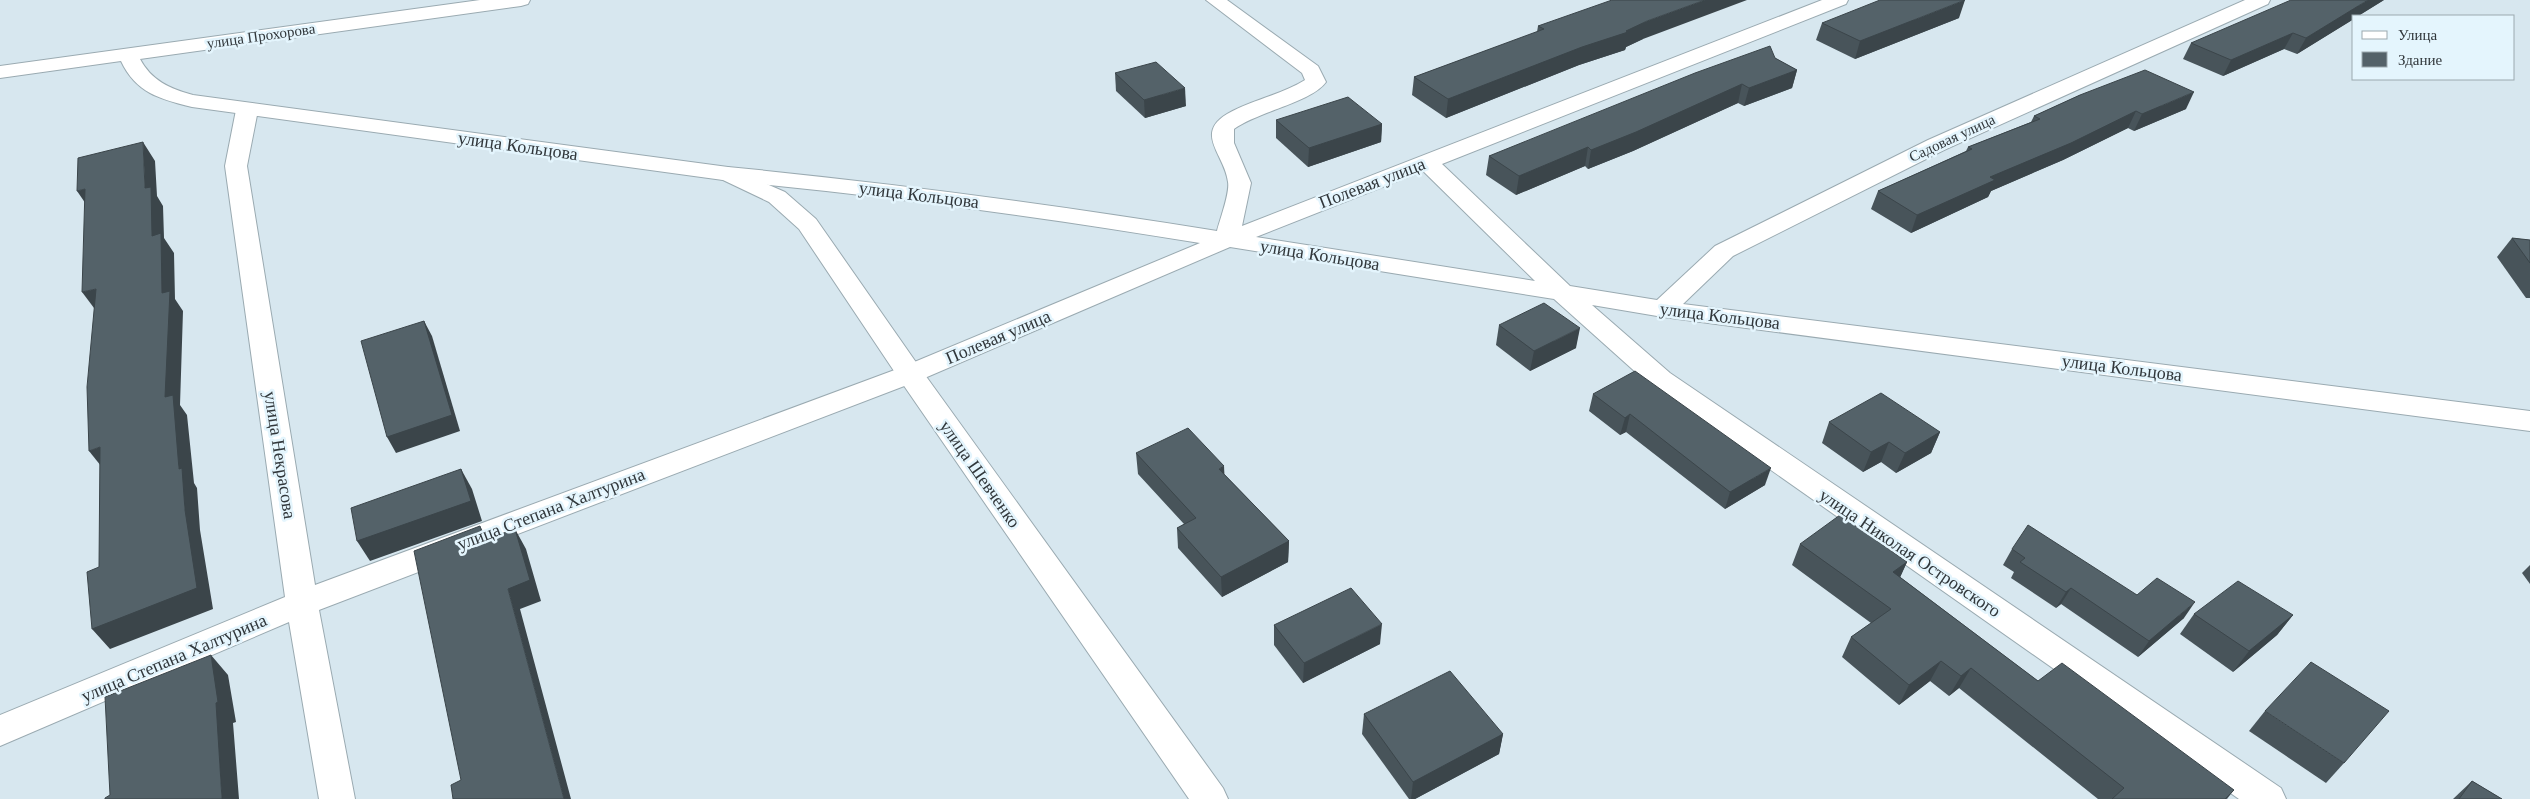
<svg xmlns="http://www.w3.org/2000/svg" width="2530" height="799" font-family="'Times New Roman',serif">
  <rect width="100%" height="100%" fill="#d7e7ef"/>
  <g fill="none" stroke-linecap="round" stroke-linejoin="round">
    <g stroke="#9aaab1" stroke-width="2">
      <path id="minor" d="M 1206,0 L 1227,0 L 1318,66 L 1326,82 C 1312,102 1257,112 1234,129 L 1234,143 L 1251,183 L 1242,226 L 1822,0 L 1848,0 L 1846,4 L 1442,164 L 1570,286 L 1657,300 L 1715,246 L 1928,140 L 2245,0 L 2270,0 L 2268,4 L 1944,150 L 1733,256 L 1683,304 L 2530,411 L 2530,431 L 1663,317 L 1592,305 L 1670,373 L 2281,788 L 2286,799 L 2239,799 L 1650,385 L 1554,299 L 1230,247 L 920,380 L 319,610 L 355,799 L 319,799 L 289,622 L 0,746 L 0,715 L 285,597 L 225,166 L 236,110 L 240,106 L 247,104 L 254,106 L 258,110 L 247,166 L 315,585 L 900,368 L 1200,243 C 1043,217 886,196 728,181 L 720,179 L 717,174 L 720,169 L 728,167 C 892,183 1055,205 1217,231 C 1220,219 1230,193 1228,182 C 1225,155 1194,134 1227,114 C 1251,100 1281,95 1305,80 L 1302,73 ZM 1423,171 L 1535,281 L 1256,237 Z"/>
    </g>
    <g stroke="#9aaab1" stroke-width="2">
      <path id="major" d="M 480,0 L 530,0 L 528,4 L 521,6 L 140,59 C 151,80 170,89 193,95 L 728,167 L 785,192 L 816,219 L 920,368 L 1223,788 L 1228,799 L 1189,799 L 900,380 L 799,229 L 769,202 L 723,180 L 192,107 C 160,99 136,93 121,61 L 0,78 L 0,66 Z"/>
    </g>
    <use href="#minor" fill="#fff" fill-rule="evenodd"/>
    <use href="#major" fill="#fff" fill-rule="evenodd"/>
  </g>
  <g fill="#48545a">
    <path d="M 2384,0 L 2297,54 L 2284,49 L 2223,76 L 2183,59 L 2191,43 Z"/>
    <path d="M 1959,18 L 1855,59 L 1816,40 L 1822,23 Z"/>
    <path d="M 1538,26 L 1643,39 L 1626,47 L 1625,50 L 1579,65 L 1446,118 L 1412,95 L 1414,77 L 1537,32 Z"/>
    <path d="M 1775,58 L 1797,70 L 1792,88 L 1744,106 L 1738,103 L 1633,151 L 1588,169 L 1585,166 L 1516,195 L 1486,175 L 1489,156 Z"/>
    <path d="M 1115,73 L 1186,106 L 1145,118 L 1116,91 Z"/>
    <path d="M 2080,95 L 2186,109 L 2134,131 L 2128,128 L 2063,160 L 1991,191 L 1988,197 L 1911,233 L 1871,209 L 1878,191 L 1966,151 L 1968,147 L 2031,122 L 2034,116 Z"/>
    <path d="M 1276,120 L 1382,124 L 1381,142 L 1308,167 L 1276,138 Z"/>
    <path d="M 2512,238 L 2530,240 L 2530,298 L 2526,298 L 2497,257 Z"/>
    <path d="M 1499,325 L 1576,348 L 1530,371 L 1496,345 Z"/>
    <path d="M 1593,394 L 1765,485 L 1725,509 L 1626,432 L 1620,435 L 1589,411 Z"/>
    <path d="M 1829,422 L 1940,432 L 1931,453 L 1896,473 L 1881,462 L 1863,472 L 1822,443 Z"/>
    <path d="M 1136,453 L 1225,475 L 1289,541 L 1288,562 L 1222,597 L 1178,548 L 1177,528 L 1184,524 L 1138,474 Z"/>
    <path d="M 1800,544 L 1907,562 L 1900,577 L 2038,681 L 2234,790 L 2227,799 L 2098,799 L 1959,688 L 1949,696 L 1930,681 L 1899,705 L 1842,657 L 1851,637 L 1871,623 L 1792,565 Z"/>
    <path d="M 2012,549 L 2137,595 L 2184,618 L 2138,657 L 2061,604 L 2056,608 L 2011,578 L 2014,572 L 2003,565 Z"/>
    <path d="M 2530,565 L 2530,584 L 2522,573 Z"/>
    <path d="M 2194,614 L 2293,615 L 2277,635 L 2233,672 L 2180,634 Z"/>
    <path d="M 1274,625 L 1380,644 L 1303,683 L 1274,645 Z"/>
    <path d="M 2265,711 L 2344,763 L 2326,783 L 2249,731 Z"/>
    <path d="M 1364,714 L 1503,734 L 1499,754 L 1415,799 L 1409,799 L 1362,734 Z"/>
    <path d="M 2472,781 L 2502,799 L 2453,799 Z"/>
  </g>
  <g fill="#3b454a">
    <path d="M 1705,0 L 1747,0 L 1643,39 L 1626,47 L 1625,50 L 1579,65 L 1446,118 L 1448,99 L 1647,21 Z"/>
    <path d="M 1965,0 L 1959,18 L 1855,59 L 1860,41 Z"/>
    <path d="M 2368,0 L 2384,0 L 2358,16 L 2354,16 L 2354,19 L 2297,54 L 2306,38 Z"/>
    <path d="M 2293,33 L 2284,49 L 2223,76 L 2231,60 Z"/>
    <path d="M 1797,70 L 1792,88 L 1744,106 L 1749,88 Z"/>
    <path d="M 1742,84 L 1738,103 L 1633,151 L 1588,169 L 1591,150 Z"/>
    <path d="M 1185,88 L 1186,106 L 1145,118 L 1144,100 Z"/>
    <path d="M 2194,92 L 2186,109 L 2134,131 L 2142,114 Z"/>
    <path d="M 2136,111 L 2128,128 L 2063,160 L 1991,191 L 1988,197 L 1911,233 L 1917,215 L 1990,177 Z"/>
    <path d="M 1382,124 L 1381,142 L 1308,167 L 1309,148 Z"/>
    <path d="M 143,142 L 155,161 L 157,196 L 163,206 L 164,238 L 174,253 L 175,299 L 183,311 L 180,405 L 187,415 L 194,483 L 197,488 L 200,530 L 213,609 L 110,649 L 92,629 L 185,510 L 179,469 L 165,397 L 152,236 L 145,188 Z"/>
    <path d="M 1588,147 L 1585,166 L 1516,195 L 1519,176 Z"/>
    <path d="M 85,189 L 90,210 L 77,191 Z"/>
    <path d="M 96,289 L 97,312 L 82,292 Z"/>
    <path d="M 424,321 L 432,336 L 460,431 L 396,453 L 387,437 Z"/>
    <path d="M 1580,328 L 1576,348 L 1530,371 L 1534,351 Z"/>
    <path d="M 1630,414 L 1626,432 L 1620,435 L 1625,418 Z"/>
    <path d="M 1940,432 L 1931,453 L 1896,473 L 1905,453 Z"/>
    <path d="M 1889,442 L 1881,462 L 1863,472 L 1871,452 Z"/>
    <path d="M 100,447 L 105,471 L 89,451 Z"/>
    <path d="M 1224,466 L 1225,486 L 1219,469 Z"/>
    <path d="M 1771,468 L 1765,485 L 1725,509 L 1730,492 Z"/>
    <path d="M 461,469 L 472,489 L 482,521 L 370,561 L 357,541 Z"/>
    <path d="M 480,526 L 491,546 L 484,540 Z"/>
    <path d="M 515,529 L 526,549 L 541,601 L 520,609 L 571,799 L 564,799 L 508,589 Z"/>
    <path d="M 1289,541 L 1288,562 L 1222,597 L 1221,577 Z"/>
    <path d="M 1907,562 L 1898,582 L 1893,572 Z"/>
    <path d="M 2071,588 L 2061,604 L 2056,608 L 2066,592 Z"/>
    <path d="M 2195,602 L 2184,618 L 2138,657 L 2149,641 Z"/>
    <path d="M 2293,615 L 2277,635 L 2233,672 L 2249,651 Z"/>
    <path d="M 1382,624 L 1380,644 L 1303,683 L 1304,663 Z"/>
    <path d="M 211,655 L 228,675 L 236,722 L 233,723 L 239,799 L 222,799 Z"/>
    <path d="M 1941,661 L 1930,681 L 1899,705 L 1909,685 Z"/>
    <path d="M 1971,668 L 1959,688 L 1949,696 L 1961,676 Z"/>
    <path d="M 1503,734 L 1499,754 L 1415,799 L 1411,799 L 1413,782 Z"/>
  </g>
  <g fill="#546269" stroke="#3b454a">
    <path d="M 1612,0 L 1705,0 L 1647,21 L 1626,31 L 1628,32 L 1582,47 L 1448,99 L 1414,77 L 1544,29 L 1538,26 Z"/>
    <path d="M 1880,0 L 1965,0 L 1860,41 L 1822,23 Z"/>
    <path d="M 2291,0 L 2368,0 L 2306,38 L 2293,33 L 2231,60 L 2191,43 Z"/>
    <path d="M 1770,46 L 1775,58 L 1797,70 L 1749,88 L 1742,84 L 1636,132 L 1591,150 L 1588,147 L 1519,176 L 1489,156 L 1695,73 Z"/>
    <path d="M 1156,62 L 1185,88 L 1144,100 L 1115,73 Z"/>
    <path d="M 2145,70 L 2194,92 L 2142,114 L 2136,111 L 2071,143 L 1990,177 L 1995,180 L 1917,215 L 1878,191 L 1972,149 L 1968,147 L 2040,119 L 2034,116 L 2080,95 Z"/>
    <path d="M 1348,97 L 1382,124 L 1309,148 L 1276,120 Z"/>
    <path d="M 143,142 L 145,188 L 151,187 L 152,236 L 161,233 L 162,293 L 170,291 L 165,397 L 173,395 L 179,469 L 182,468 L 185,510 L 197,588 L 92,629 L 87,572 L 99,567 L 100,447 L 89,451 L 87,387 L 96,289 L 82,292 L 85,189 L 77,191 L 78,158 Z"/>
    <path d="M 2512,238 L 2530,240 L 2530,263 Z"/>
    <path d="M 1544,303 L 1580,328 L 1534,351 L 1499,325 Z"/>
    <path d="M 424,321 L 452,415 L 387,437 L 361,341 Z"/>
    <path d="M 1635,371 L 1771,468 L 1730,492 L 1630,414 L 1625,418 L 1593,394 Z"/>
    <path d="M 1881,393 L 1940,432 L 1905,453 L 1889,442 L 1871,452 L 1829,422 Z"/>
    <path d="M 1188,428 L 1224,466 L 1219,469 L 1289,541 L 1221,577 L 1177,528 L 1196,518 L 1136,453 Z"/>
    <path d="M 461,469 L 471,501 L 357,541 L 351,508 Z"/>
    <path d="M 1840,515 L 1907,562 L 1893,572 L 2038,681 L 2062,663 L 2234,790 L 2225,799 L 2112,799 L 2124,788 L 1971,668 L 1961,676 L 1941,661 L 1909,685 L 1851,637 L 1891,609 L 1800,544 Z"/>
    <path d="M 2028,525 L 2137,595 L 2157,578 L 2195,602 L 2149,641 L 2071,588 L 2066,592 L 2020,562 L 2025,558 L 2012,549 Z"/>
    <path d="M 480,526 L 484,540 L 515,529 L 530,580 L 508,589 L 564,799 L 453,799 L 451,785 L 461,780 L 414,551 Z"/>
    <path d="M 2238,581 L 2293,615 L 2249,651 L 2194,614 Z"/>
    <path d="M 1351,588 L 1382,624 L 1304,663 L 1274,625 Z"/>
    <path d="M 211,655 L 218,702 L 216,703 L 222,799 L 105,799 L 105,798 L 110,795 L 105,697 Z"/>
    <path d="M 2311,662 L 2389,711 L 2344,763 L 2265,711 Z"/>
    <path d="M 1450,671 L 1503,734 L 1413,782 L 1364,714 Z"/>
    <path d="M 2472,781 L 2502,799 L 2459,799 Z"/>
  </g>
  <g text-anchor="middle" stroke-width="5" stroke-linejoin="round" paint-order="stroke">
    <g font-size="15" fill="#31373b" stroke="#e4f5fd">
      <text transform="translate(261 36) rotate(-8)" y="5">улица Прохорова</text>
      <text transform="translate(1952 138) rotate(-25)" y="5">Садовая улица</text>
    </g>
    <g font-size="18" fill="#31373b" stroke="#e4f5fd">
      <text transform="translate(518 146) rotate(8)" y="6">улица Кольцова</text>
      <text transform="translate(1372 183) rotate(-21)" y="6">Полевая улица</text>
      <text transform="translate(919 195) rotate(7)" y="6">улица Кольцова</text>
      <text transform="translate(1320 255) rotate(9)" y="6">улица Кольцова</text>
      <text transform="translate(1720 316) rotate(7)" y="6">улица Кольцова</text>
      <text transform="translate(998 337) rotate(-23)" y="6">Полевая улица</text>
      <text transform="translate(2122 368) rotate(7)" y="6">улица Кольцова</text>
      <text transform="translate(280 455) rotate(81)" y="6">улица Некрасова</text>
      <text transform="translate(980 474) rotate(55)" y="6">улица Шевченко</text>
      <text transform="translate(551 509) rotate(-21)" y="6">улица Степана Халтурина</text>
      <text transform="translate(1910 553) rotate(34)" y="6">улица Николая Островского</text>
      <text transform="translate(174 658) rotate(-23)" y="6">улица Степана Халтурина</text>
    </g>
  </g>
  <rect x="2352" y="15" width="162" height="65" fill="#e4f5fd" stroke="#9ca9af"/>
  <rect x="2362" y="31" width="25" height="8" fill="#ffffff" stroke="#9ca9af"/>
  <text x="2398" y="40" font-size="15" fill="#31373b">Улица</text>
  <rect x="2362" y="52" width="25" height="15" fill="#546269" stroke="#9ca9af"/>
  <text x="2398" y="65" font-size="15" fill="#31373b">Здание</text>
</svg>
